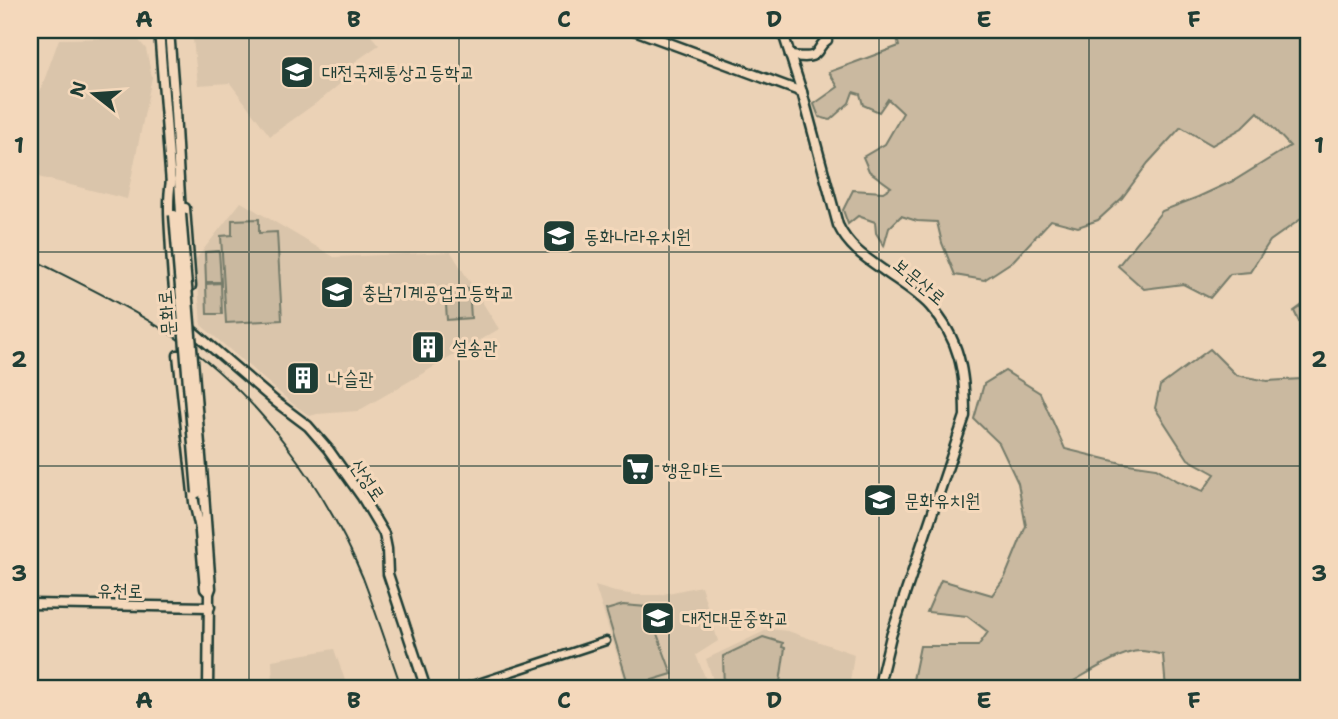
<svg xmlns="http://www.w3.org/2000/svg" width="1338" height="719" font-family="'Shantell Sans','Poor Story',sans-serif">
  <rect width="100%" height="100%" fill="#ebd2b6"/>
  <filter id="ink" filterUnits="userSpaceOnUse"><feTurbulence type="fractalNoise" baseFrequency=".0143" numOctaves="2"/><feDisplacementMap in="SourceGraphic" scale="14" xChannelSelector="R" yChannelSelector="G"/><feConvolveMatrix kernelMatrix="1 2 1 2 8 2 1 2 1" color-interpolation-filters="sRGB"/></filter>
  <g filter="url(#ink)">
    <g fill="#dac5ab">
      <path d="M 192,30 L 366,30 L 379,45 L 356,61 L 341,83 L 323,98 L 270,136 L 230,83 L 198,85 Z"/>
      <path d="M 137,38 L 146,49 L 152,77 L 127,199 L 30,175 L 36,147 L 30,143 L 30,107 L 41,89 L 59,39 Z"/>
      <path d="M 241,202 L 334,257 L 451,252 L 499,329 L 358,411 L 317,414 L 310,416 L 293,404 L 201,325 L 196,259 Z"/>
      <path d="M 595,586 L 615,592 L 636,595 L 659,595 L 701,586 L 718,641 L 696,655 L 709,687 L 703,689 L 628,689 Z"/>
      <path d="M 769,629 L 788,631 L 854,654 L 849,689 L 716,689 L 706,659 Z"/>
      <path d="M 334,649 L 348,689 L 273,689 L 272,660 Z"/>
    </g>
    <g fill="#cab9a0" stroke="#747b6a" stroke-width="2">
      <path d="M 895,30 L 1308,30 L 1308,214 L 1270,241 L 1250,272 L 1230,274 L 1210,298 L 1183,284 L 1144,289 L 1118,266 L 1162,211 L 1198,197 L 1235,180 L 1290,146 L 1258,112 L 1242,128 L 1212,145 L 1181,127 L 1148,163 L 1122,198 L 1098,220 L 1078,227 L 1051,220 L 1013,261 L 984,280 L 955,275 L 942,243 L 937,222 L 917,221 L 901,216 L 889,228 L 884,246 L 876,233 L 875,222 L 858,216 L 848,224 L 843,210 L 853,190 L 883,192 L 891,187 L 869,171 L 863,157 L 885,144 L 903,113 L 888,99 L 879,112 L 863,105 L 860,94 L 853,92 L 849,103 L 830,120 L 819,117 L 814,104 L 838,87 L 829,72 L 899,46 Z"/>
      <path d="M 259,219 L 259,233 L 277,232 L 282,320 L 226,323 L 221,236 L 232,235 L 232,220 Z"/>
      <path d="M 219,251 L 221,282 L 206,282 L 205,252 Z"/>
      <path d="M 221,283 L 222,314 L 207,314 L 206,284 Z"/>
      <path d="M 469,288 L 471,318 L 447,320 L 445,290 Z"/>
      <path d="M 1308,301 L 1308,341 L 1294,311 Z"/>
      <path d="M 1210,349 L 1236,375 L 1267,381 L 1301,379 L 1308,361 L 1308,689 L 1166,689 L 1163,655 C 1155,653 1147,651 1140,651 C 1122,651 1088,673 1072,682 L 1071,689 L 936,689 L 913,680 L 920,646 L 978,646 L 988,632 L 967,616 L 927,612 L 941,580 L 992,595 L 1005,577 L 1026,526 L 1018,483 L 999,443 L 974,419 L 984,384 L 1005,371 L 1040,393 L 1065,449 L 1122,463 L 1156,468 L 1178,481 L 1203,491 L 1215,474 L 1188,459 L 1155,408 L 1160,386 Z"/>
      <path d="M 623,605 L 647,607 L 672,674 L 629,687 L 606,610 Z"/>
      <path d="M 763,637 L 783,643 L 782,647 L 785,648 L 779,689 L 724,689 L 723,656 Z"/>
    </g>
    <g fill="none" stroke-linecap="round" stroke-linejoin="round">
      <g stroke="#1f3d34" stroke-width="11">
        <path id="minor" d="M 460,689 L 606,641"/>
      </g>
      <g stroke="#1f3d34" stroke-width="13">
        <g id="major">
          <path d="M 159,30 L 171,184"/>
          <path d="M 169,30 L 174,94 L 181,214"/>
          <path d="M 634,30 L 802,92"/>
          <path d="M 782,30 L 802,92 L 838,225 C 848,246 864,257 883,270 C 898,281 917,292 930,306 C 960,339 965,373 965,416 L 891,636 L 878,689"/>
          <path d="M 790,56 C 797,56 810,59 815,54 C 820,50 820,44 827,40"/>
          <path d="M 171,181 C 167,204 170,227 171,251 C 173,275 173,299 181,321 L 276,402 L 308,426 L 328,449 L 362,497 L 384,534 L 387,549 L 388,574 L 426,689"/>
          <path d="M 185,208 L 191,286"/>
          <path d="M 178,355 L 194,502 L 199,524"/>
          <path d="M 204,493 L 211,588 L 209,593 L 208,689"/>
          <path d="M 199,521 L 205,589 L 209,593"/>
          <path d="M 30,604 L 210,607"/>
        </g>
      </g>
      <use href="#minor" stroke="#f4d8bb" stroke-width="6"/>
      <use href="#major" stroke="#f4d8bb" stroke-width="8"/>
      <path stroke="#1f3d34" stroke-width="2" d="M 30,258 C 77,282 126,305 170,334 C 255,390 325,486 363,578 C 377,615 389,652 402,689"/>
      <g stroke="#1f3d34" stroke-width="13" stroke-linecap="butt">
        <g id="major-bridge">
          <path d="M 181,214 L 204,493"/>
          <path d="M 174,215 L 197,493"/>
        </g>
      </g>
      <use href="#major-bridge" stroke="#f4d8bb" stroke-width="8"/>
    </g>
  </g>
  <path fill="none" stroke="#1f3d34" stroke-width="2" stroke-opacity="0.55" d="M 249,30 L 249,689M 459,30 L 459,689M 669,30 L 669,689M 879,30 L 879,689M 1089,30 L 1089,689M 30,252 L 1308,252M 30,466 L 1308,466"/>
  <defs>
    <g id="school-square" transform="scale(1.75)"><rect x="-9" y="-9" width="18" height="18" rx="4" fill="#1f3d34" stroke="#f4d8bb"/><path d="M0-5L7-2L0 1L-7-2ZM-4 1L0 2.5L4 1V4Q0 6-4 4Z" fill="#fff"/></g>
    <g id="building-square" transform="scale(1.75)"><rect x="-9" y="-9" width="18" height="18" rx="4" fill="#1f3d34" stroke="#f4d8bb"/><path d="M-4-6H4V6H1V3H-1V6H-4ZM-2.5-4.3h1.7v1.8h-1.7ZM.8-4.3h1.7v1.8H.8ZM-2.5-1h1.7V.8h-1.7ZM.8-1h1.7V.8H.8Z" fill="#fff"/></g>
    <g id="supermarket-square" transform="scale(1.75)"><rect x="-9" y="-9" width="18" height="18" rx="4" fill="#1f3d34" stroke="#f4d8bb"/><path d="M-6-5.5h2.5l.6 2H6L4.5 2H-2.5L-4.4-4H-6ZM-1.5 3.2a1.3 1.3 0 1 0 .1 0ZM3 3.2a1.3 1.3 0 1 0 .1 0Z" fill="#fff"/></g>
  </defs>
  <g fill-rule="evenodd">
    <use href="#school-square" x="297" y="72"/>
    <use href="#school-square" x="559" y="236"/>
    <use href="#school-square" x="337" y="292"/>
    <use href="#building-square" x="428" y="347"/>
    <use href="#building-square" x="303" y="378"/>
    <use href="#supermarket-square" x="638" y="469"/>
    <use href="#school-square" x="880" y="500"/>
    <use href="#school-square" x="658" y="618"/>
  </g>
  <g text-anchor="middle" stroke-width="6" stroke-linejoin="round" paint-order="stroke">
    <g font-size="19" fill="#1f3d34" stroke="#f4d8bb" text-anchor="start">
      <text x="322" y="79">대전국제통상고등학교</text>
      <text x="584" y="243">동화나라유치원</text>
      <text x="362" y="299">충남기계공업고등학교</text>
      <text x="452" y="354">설송관</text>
      <text x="328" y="385">나슬관</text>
      <text x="662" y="476">행운마트</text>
      <text x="904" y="507">문화유치원</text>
      <text x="682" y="625">대전대문중학교</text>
    </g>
    <g font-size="19" fill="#1f3d34" stroke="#f4d8bb">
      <text transform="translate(920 281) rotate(40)" y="7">보문산로</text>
      <text transform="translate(166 313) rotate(-95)" y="7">문화로</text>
      <text transform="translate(368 480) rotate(56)" y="7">산성로</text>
      <text transform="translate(120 590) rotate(1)" y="7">유천로</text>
    </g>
  </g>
  <rect width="1338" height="719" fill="none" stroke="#f4d8bb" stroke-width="77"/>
  <g transform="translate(94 94) rotate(287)" stroke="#f4d8bb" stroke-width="5" paint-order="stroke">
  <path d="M0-5L12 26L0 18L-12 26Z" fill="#1f3d34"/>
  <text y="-10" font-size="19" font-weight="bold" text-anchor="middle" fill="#1f3d34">N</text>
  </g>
  <rect x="38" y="38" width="1262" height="642" fill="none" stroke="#1f3d34" stroke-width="2.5"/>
  <g font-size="23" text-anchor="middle" font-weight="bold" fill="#1f3d34">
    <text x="144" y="27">A</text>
    <text x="354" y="27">B</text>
    <text x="564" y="27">C</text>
    <text x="774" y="27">D</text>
    <text x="984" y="27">E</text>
    <text x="1194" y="27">F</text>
    <text x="19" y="153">1</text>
    <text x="1319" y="153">1</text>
    <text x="19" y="367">2</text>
    <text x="1319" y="367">2</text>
    <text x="19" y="581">3</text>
    <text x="1319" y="581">3</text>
    <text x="144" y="708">A</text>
    <text x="354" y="708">B</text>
    <text x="564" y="708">C</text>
    <text x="774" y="708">D</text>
    <text x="984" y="708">E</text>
    <text x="1194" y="708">F</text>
  </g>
</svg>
